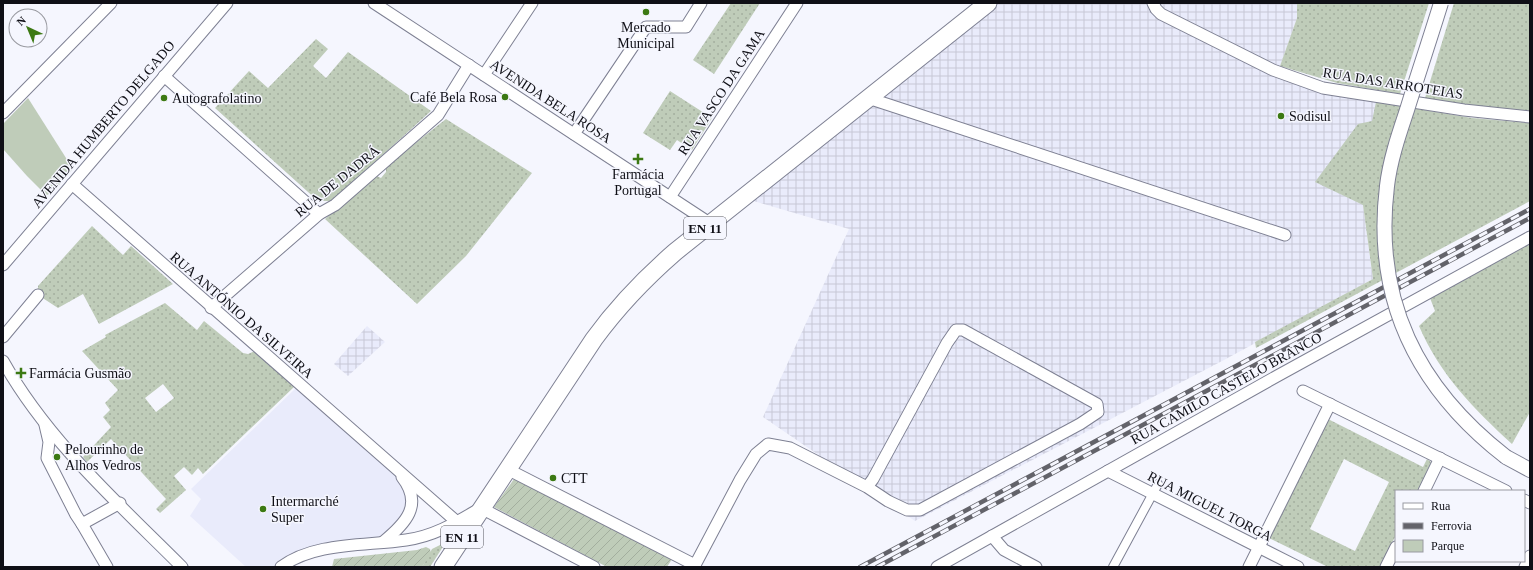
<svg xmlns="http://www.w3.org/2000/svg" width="1533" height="570" font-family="Georgia,serif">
  <defs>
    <pattern id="industrial-grid" width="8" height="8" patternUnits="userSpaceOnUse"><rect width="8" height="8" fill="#e9ebfb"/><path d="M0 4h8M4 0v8" fill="none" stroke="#c7c8d6"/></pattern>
    <pattern id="grass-dots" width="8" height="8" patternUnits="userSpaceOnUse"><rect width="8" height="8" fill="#bfccb9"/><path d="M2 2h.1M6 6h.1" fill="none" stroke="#a3ae9e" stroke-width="1.8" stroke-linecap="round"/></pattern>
    <pattern id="garden-furrows" width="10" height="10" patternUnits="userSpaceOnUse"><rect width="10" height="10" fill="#bfccb9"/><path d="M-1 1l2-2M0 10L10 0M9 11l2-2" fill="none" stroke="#a3ae9e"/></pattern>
  </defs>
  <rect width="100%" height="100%" fill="#f5f6fe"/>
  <path fill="#e9ebfb" d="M 296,388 L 395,474 L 414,493 L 397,534 L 358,540 L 299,552 L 275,567 L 246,567 L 190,516 L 201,499 L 191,489 Z"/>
  <g fill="url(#industrial-grid)">
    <path d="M 997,3 L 1297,3 L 1297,18 L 1278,72 L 1378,96 L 1363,205 L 1373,279 L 1224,360 L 915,521 L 763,417 L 849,229 L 750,200 Z"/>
    <path d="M 367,326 L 385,342 L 348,376 L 334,364 Z"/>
  </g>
  <g fill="url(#grass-dots)" fill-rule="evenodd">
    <path d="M 731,3 L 760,3 L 714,74 L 693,60 Z"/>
    <path d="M 1297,3 L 1429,3 L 1400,94 L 1337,83 L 1280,66 L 1297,18 Z"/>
    <path d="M 1454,3 L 1530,3 L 1530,111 L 1497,109 L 1425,98 Z"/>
    <path d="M 316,39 L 328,49 L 313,66 L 326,78 L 348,52 L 431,111 L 332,201 L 318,201 L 215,108 L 249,71 L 268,88 Z"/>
    <path d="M 670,91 L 712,118 L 692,150 L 677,140 L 670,150 L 643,133 Z"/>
    <path d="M 1376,102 L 1472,118 L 1530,123 L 1530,201 L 1256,348 L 1255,342 L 1373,279 L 1363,205 L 1315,182 L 1358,124 L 1372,121 Z"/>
    <path d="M 446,119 L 532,173 L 466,256 L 417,304 L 325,219 L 375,175 L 381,178 L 386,172 L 386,166 Z"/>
    <path d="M 92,226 L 123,255 L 131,246 L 173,284 L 99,324 L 83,294 L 58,308 L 38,295 L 38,286 Z"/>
    <path d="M 1527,244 L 1530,246 L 1530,412 L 1512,444 C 1474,409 1440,375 1419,326 L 1435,311 L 1430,298 Z"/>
    <path d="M 165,303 L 197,330 L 204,321 L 243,353 L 248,354 L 255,351 L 295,386 L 203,474 L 198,468 L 192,475 L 184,467 L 174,476 L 186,490 L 160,513 L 156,509 L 166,499 L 111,439 L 87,462 L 83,457 L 111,427 L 103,417 L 110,410 L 105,403 L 118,390 L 82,351 L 106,337 L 105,335 ZM 163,384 L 174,398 L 156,412 L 145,398 Z"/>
    <path d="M 1328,419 L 1423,467 L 1427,459 L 1431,462 L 1418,491 L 1396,491 L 1396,535 L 1380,567 L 1328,567 L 1269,538 ZM 1344,459 L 1389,482 L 1355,551 L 1310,529 Z"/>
    <path d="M 446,542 L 430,567 L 422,567 L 432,549 Z"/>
  </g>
  <path fill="#bfccb9" d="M 28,98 L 73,169 L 51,194 L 46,195 L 27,176 L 3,149 L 3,124 Z"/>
  <g fill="url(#garden-furrows)">
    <path d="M 514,479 L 672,559 L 667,567 L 607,567 L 494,507 Z"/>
    <path d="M 426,547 L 430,549 L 431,553 L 422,567 L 332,567 L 334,559 L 417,550 Z"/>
  </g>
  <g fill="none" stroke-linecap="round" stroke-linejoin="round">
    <g stroke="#7e8093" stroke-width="10">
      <path id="pedestrian" d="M 1113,567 L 1158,484"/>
    </g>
    <g stroke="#7e8093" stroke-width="13">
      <g id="minor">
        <path d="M 374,3 L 711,224"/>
        <path d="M 1153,3 L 1156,9 L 1161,14 L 1273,70 L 1323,88 L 1464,110 L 1530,117"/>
        <path d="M 484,75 L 532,3"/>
        <path d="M 164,76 L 319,214"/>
        <path d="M 868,98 L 1285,235"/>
        <path d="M 3,113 L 111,3"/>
        <path d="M 574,134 L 646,27 L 686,27 L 701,3"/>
        <path d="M 72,184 L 457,522"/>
        <path d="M 670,197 L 797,3"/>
        <path d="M 3,265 L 227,3"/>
        <path d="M 211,308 L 319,214 L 335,205 L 438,115 L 469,65"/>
        <path d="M 3,337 L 38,295"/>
        <path d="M 3,361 C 47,440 119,504 182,567"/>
        <path d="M 1303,391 L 1506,491"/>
        <path d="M 45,425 L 49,442 L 47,458 L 76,515 L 82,524 L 120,503"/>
        <path d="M 507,469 L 695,565"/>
        <path d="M 1108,471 L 1298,567"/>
        <path d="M 1424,491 L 1440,458"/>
        <path d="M 1524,500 L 1530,503"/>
        <path d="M 82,524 L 107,567"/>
        <path d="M 992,536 L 1004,550 L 1036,567"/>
        <path d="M 383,542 C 405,524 424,505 402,477"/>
        <path d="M 281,567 C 314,542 366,546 406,540 C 435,536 457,522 481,508 L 594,567"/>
        <path d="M 694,567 L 740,480 L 756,454 L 768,444 L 790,448 L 867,487 L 888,501 L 907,510 L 920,510 L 1080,424 L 1098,412 L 1097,404 L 963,330 L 956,330 L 947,343 L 873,479 L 867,487"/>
        <path d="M 937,567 L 1279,375 L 1530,237"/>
        <path d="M 1249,567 L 1330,404"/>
        <path d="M 1386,567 L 1396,547"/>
        <path d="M 1525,567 L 1530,556"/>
      </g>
    </g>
    <g stroke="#7e8093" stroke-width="16">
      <path id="tertiary" d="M 1506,457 L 1530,470"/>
    </g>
    <g stroke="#7e8093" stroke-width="19">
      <path id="primary" d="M 443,567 L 594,339 C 618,306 644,279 675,252 L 988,3"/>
    </g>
    <use href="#pedestrian" stroke="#fff" stroke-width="8"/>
    <use href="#minor" stroke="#fff" stroke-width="11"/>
    <use href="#tertiary" stroke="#fff" stroke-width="14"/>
    <use href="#primary" stroke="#fff" stroke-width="17"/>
    <g stroke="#63636a" stroke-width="4.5">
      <g id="rail">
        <path d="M 860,567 L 1530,209"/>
        <path d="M 877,567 L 1530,218"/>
      </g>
    </g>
    <use href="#rail" stroke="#f5f6fe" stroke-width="3" stroke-dasharray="9" stroke-linecap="butt"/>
    <g stroke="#7e8093" stroke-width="16" stroke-linecap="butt">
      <path id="tertiary-bridge" d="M 1441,3 C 1430,39 1418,74 1407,110 C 1399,134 1390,160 1387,186 C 1373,300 1417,388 1506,457"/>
    </g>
    <use href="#tertiary-bridge" stroke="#fff" stroke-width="14"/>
  </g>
  <g fill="#3c7913" stroke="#f5f6fe" stroke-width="1.5">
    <circle cx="646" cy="12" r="4"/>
    <circle cx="505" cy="97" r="4"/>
    <circle cx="164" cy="98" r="4"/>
    <circle cx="1281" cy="116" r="4"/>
    <path d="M636 153h4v4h4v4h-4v4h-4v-4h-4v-4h4z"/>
    <path d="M19 367h4v4h4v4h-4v4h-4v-4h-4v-4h4z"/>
    <circle cx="57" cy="457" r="4"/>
    <circle cx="553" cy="478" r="4"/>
    <circle cx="263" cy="509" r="4"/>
  </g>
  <g text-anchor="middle" stroke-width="3" stroke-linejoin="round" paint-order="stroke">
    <g fill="#f5f6fe" stroke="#54545c" stroke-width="1">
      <rect x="684" y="217" width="42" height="22" rx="3"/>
      <rect x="441" y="526" width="42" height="22" rx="3"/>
    </g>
    <g font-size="13" font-weight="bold" fill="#0f0f16">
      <text x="705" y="233">EN 11</text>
      <text x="462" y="542">EN 11</text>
    </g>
    <g font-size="14" fill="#0f0f16" stroke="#f5f6fe" text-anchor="start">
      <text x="646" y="32" text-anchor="middle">Mercado<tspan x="646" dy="16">Municipal</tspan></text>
      <text x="497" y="102" text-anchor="end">Café Bela Rosa</text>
      <text x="172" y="103">Autografolatino</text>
      <text x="1289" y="121">Sodisul</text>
      <text x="638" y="179" text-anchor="middle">Farmácia<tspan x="638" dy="16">Portugal</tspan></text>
      <text x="29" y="378">Farmácia Gusmão</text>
      <text x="65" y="454">Pelourinho de<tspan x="65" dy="16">Alhos Vedros</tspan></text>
      <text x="561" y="483">CTT</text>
      <text x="271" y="506">Intermarché<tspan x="271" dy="16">Super</tspan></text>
    </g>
    <g font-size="14" fill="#0f0f16" stroke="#f5f6fe">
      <text transform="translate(1393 83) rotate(9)" y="5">RUA DAS ARROTEIAS</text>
      <text transform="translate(721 92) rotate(-57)" y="5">RUA VASCO DA GAMA</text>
      <text transform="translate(551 101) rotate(33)" y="5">AVENIDA BELA ROSA</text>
      <text transform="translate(103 124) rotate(-50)" y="5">AVENIDA HUMBERTO DELGADO</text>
      <text transform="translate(337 181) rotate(-39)" y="5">RUA DE DADRÁ</text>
      <text transform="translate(242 315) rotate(41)" y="5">RUA ANTÓNIO DA SILVEIRA</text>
      <text transform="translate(1226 388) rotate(-29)" y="5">RUA CAMILO CASTELO BRANCO</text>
      <text transform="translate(1210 506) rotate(27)" y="5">RUA MIGUEL TORGA</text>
    </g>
  </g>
  <rect width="1533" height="570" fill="none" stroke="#0f0f16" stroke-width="8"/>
  <rect x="1395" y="490" width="130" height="72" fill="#f5f6fe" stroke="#999aa1"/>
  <rect x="1403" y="503" width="20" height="6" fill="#ffffff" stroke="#999aa1"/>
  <text x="1431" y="510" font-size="12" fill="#0f0f16">Rua</text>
  <rect x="1403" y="523" width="20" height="6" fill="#63636a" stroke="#999aa1"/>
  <text x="1431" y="530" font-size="12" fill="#0f0f16">Ferrovia</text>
  <rect x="1403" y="540" width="20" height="12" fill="#bfccb9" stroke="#999aa1"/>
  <text x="1431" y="550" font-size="12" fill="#0f0f16">Parque</text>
  <g transform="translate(28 28) rotate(316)"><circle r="19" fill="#f5f6fe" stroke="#999aa1"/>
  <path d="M0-3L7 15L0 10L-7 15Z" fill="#3c7913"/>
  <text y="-6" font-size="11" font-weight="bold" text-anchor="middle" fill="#0f0f16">N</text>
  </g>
</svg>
